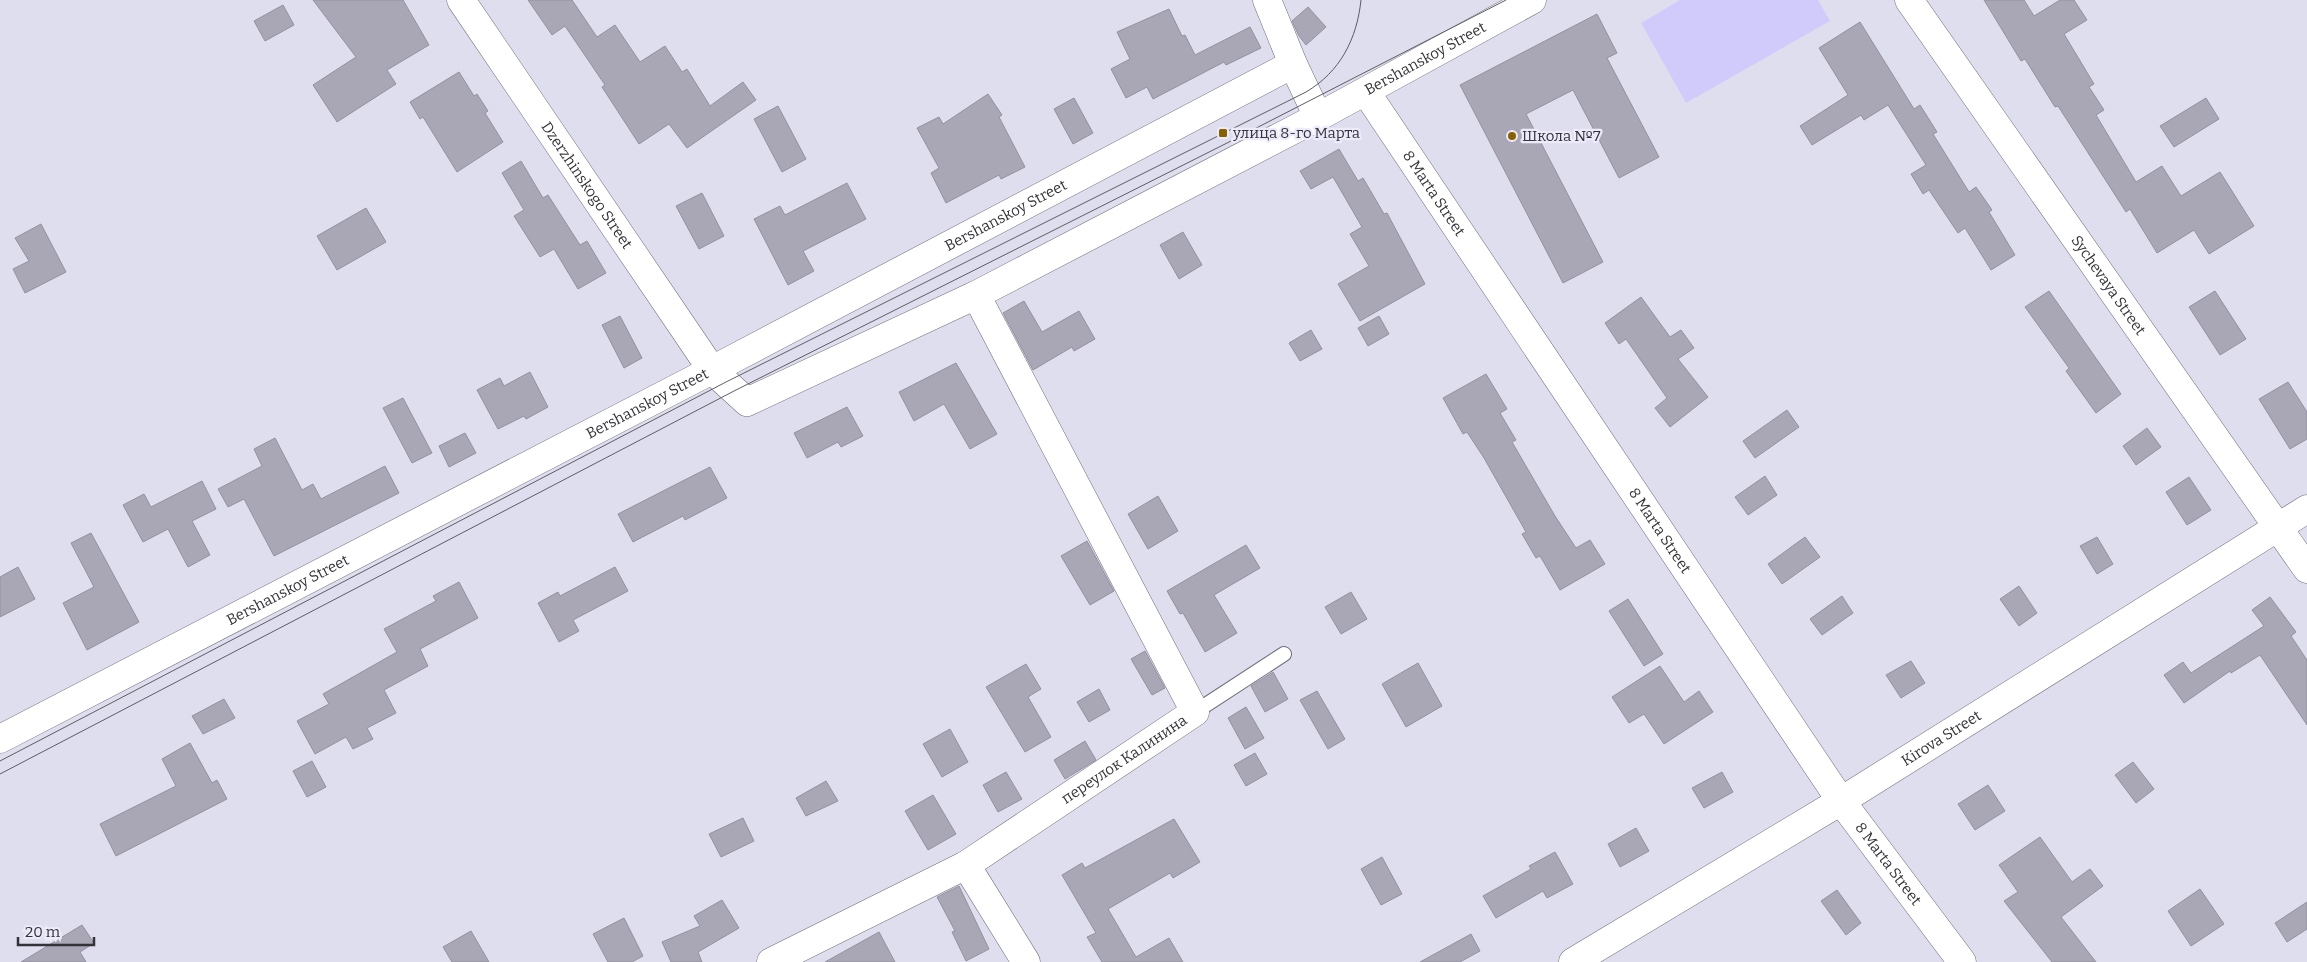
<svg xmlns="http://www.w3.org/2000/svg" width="2307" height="962" font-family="Bitter,serif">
  <rect width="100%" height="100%" fill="#dfdeee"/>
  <path fill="#d1cbfb" d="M 1680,0 L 1818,0 L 1830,21 L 1686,103 L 1641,23 Z"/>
  <g fill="#a9a7b6" stroke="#9391a0">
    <path d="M 313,0 L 403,0 L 429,45 L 387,70 L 396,84 L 337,122 L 313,85 L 356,57 Z"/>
    <path d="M 528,0 L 572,0 L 597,37 L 615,25 L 640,62 L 665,46 L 682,72 L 687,69 L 710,106 L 743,82 L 756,100 L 687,148 L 669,124 L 639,144 L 602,87 L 605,85 L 565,26 L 552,35 Z"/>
    <path d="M 1984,0 L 2024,0 L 2034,16 L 2060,0 L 2074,0 L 2087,20 L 2064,34 L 2094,84 L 2089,87 L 2104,110 L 2096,115 L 2136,182 L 2162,166 L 2181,196 L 2220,172 L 2254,226 L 2209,254 L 2194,230 L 2157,253 L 2130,209 L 2126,212 L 2058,106 L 2055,107 L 2025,59 L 2021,61 Z"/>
    <path d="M 283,5 L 294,25 L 265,41 L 254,21 Z"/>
    <path d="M 1308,7 L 1326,27 L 1306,45 L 1299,36 L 1292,21 Z"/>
    <path d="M 1169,9 L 1182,36 L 1185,35 L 1195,55 L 1250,27 L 1261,48 L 1226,65 L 1224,62 L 1153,99 L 1147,87 L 1126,98 L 1111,69 L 1130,59 L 1117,32 Z"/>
    <path d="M 1597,14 L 1617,53 L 1607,58 L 1659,157 L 1619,178 L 1573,90 L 1526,114 L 1603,262 L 1563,283 L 1460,85 Z"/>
    <path d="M 1860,22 L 1914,109 L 1920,105 L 1937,132 L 1933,134 L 1969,192 L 1976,187 L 1992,210 L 1989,212 L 2015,255 L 1991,270 L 1965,228 L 1958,233 L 1929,190 L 1923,194 L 1911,174 L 1926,165 L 1888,105 L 1864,120 L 1861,115 L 1812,145 L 1800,126 L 1848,95 L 1819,48 Z"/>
    <path d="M 459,72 L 474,96 L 477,94 L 488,111 L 485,113 L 503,142 L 457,172 L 423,117 L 420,119 L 410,102 Z"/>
    <path d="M 988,94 L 1002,115 L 999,117 L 1025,167 L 1001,179 L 999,175 L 946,203 L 931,173 L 939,168 L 917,128 L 939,117 L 943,124 Z"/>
    <path d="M 1074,98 L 1093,133 L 1073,144 L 1054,109 Z"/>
    <path d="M 2206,98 L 2219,119 L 2174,147 L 2160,126 Z"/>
    <path d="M 778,106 L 806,159 L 782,172 L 754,119 Z"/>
    <path d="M 1339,149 L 1358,181 L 1363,178 L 1384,214 L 1387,213 L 1425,284 L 1360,321 L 1338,284 L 1369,266 L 1350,234 L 1362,227 L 1333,177 L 1311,189 L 1300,171 Z"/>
    <path d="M 521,161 L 543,198 L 548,195 L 580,245 L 587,241 L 606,273 L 578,289 L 554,249 L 540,257 L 514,216 L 524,210 L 502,173 Z"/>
    <path d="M 847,183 L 866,219 L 803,251 L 814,271 L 788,285 L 754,219 L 780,206 L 785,215 Z"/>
    <path d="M 702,193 L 724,236 L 699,249 L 676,206 Z"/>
    <path d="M 366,208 L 386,242 L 337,270 L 317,236 Z"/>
    <path d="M 41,224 L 66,272 L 25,293 L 13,269 L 29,261 L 15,238 Z"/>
    <path d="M 1183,232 L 1202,265 L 1179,279 L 1160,245 Z"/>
    <path d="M 2049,291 L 2121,394 L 2096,413 L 2066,371 L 2069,368 L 2025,307 Z"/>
    <path d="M 2215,291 L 2246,339 L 2220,355 L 2189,307 Z"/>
    <path d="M 1641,297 L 1670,337 L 1681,330 L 1694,348 L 1678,359 L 1708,397 L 1670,427 L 1655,408 L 1667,398 L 1626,339 L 1619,344 L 1605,323 Z"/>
    <path d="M 1024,301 L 1042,332 L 1079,311 L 1095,339 L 1074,351 L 1072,347 L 1033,370 L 1003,313 Z"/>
    <path d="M 620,316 L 642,358 L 624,368 L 602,325 Z"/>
    <path d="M 1379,316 L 1389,334 L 1368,346 L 1358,328 Z"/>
    <path d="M 1311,330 L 1322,349 L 1300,361 L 1289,343 Z"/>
    <path d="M 956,363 L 997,434 L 970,449 L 944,404 L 914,421 L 899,392 Z"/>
    <path d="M 530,372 L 548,407 L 526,419 L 524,416 L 498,429 L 477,390 L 500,378 L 504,386 Z"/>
    <path d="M 1486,374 L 1507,409 L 1500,413 L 1516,440 L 1512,442 L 1555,516 L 1576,548 L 1590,540 L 1605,564 L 1560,590 L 1540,556 L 1536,558 L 1522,534 L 1526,532 L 1484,458 L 1467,432 L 1463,434 L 1443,398 Z"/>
    <path d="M 2288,382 L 2307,412 L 2307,439 L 2290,449 L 2259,399 Z"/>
    <path d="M 403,398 L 432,453 L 412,463 L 383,408 Z"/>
    <path d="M 847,407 L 863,436 L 841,447 L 838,442 L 807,458 L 794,433 Z"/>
    <path d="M 1787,410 L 1799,427 L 1755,458 L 1743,441 Z"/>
    <path d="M 2147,428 L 2161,447 L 2136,465 L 2123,446 Z"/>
    <path d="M 465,433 L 476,453 L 449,467 L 439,446 Z"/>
    <path d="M 275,438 L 302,490 L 313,484 L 321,499 L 385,466 L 399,493 L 274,556 L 244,499 L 228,507 L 218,489 L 262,466 L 254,449 Z"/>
    <path d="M 710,467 L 727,498 L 685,520 L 683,516 L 633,542 L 618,514 Z"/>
    <path d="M 1765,476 L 1777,495 L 1748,515 L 1735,497 Z"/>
    <path d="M 2189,477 L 2211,510 L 2187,525 L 2166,492 Z"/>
    <path d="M 202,481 L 216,509 L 192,521 L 210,555 L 188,567 L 168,529 L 143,542 L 123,505 L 144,494 L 151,507 Z"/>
    <path d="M 1158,496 L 1178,531 L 1148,549 L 1128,514 Z"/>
    <path d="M 91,533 L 139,622 L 87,650 L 63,603 L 94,587 L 71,543 Z"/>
    <path d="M 1805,537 L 1820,557 L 1782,584 L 1768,564 Z"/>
    <path d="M 2097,537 L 2113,564 L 2097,574 L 2080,546 Z"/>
    <path d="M 1087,541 L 1114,591 L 1090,605 L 1061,556 Z"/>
    <path d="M 1246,545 L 1260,568 L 1214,595 L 1237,633 L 1205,652 L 1183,613 L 1180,614 L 1167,591 Z"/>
    <path d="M 18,567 L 35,599 L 0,617 L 0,577 Z"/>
    <path d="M 615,567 L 628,591 L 573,620 L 579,631 L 559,642 L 538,603 L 558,592 L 560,596 Z"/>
    <path d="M 459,582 L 478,618 L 420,649 L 428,666 L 384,690 L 396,713 L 367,728 L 373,739 L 353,749 L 346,737 L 315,754 L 297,721 L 329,704 L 323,694 L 397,652 L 384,629 L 436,601 L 433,596 Z"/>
    <path d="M 2019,586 L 2037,613 L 2019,626 L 2000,599 Z"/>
    <path d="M 1351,592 L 1367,619 L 1341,634 L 1325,607 Z"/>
    <path d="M 1842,596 L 1853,613 L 1822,635 L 1810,619 Z"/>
    <path d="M 2270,597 L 2296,632 L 2291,636 L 2307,660 L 2307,725 L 2260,655 L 2231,673 L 2230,671 L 2184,703 L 2164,675 L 2183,662 L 2191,673 L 2264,626 L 2252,610 Z"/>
    <path d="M 1628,599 L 1663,654 L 1644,666 L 1609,611 Z"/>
    <path d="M 1145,651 L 1165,688 L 1152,695 L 1131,659 Z"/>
    <path d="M 1911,661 L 1925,683 L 1901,698 L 1886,675 Z"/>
    <path d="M 1418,663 L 1442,706 L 1406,727 L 1382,684 Z"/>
    <path d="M 1026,664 L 1041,689 L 1028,697 L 1051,737 L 1025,752 L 986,687 Z"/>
    <path d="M 1660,666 L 1684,702 L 1699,691 L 1713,712 L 1664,744 L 1644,714 L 1629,723 L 1612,697 Z"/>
    <path d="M 1273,672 L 1288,699 L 1265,712 L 1251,686 Z"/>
    <path d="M 1099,689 L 1110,710 L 1089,722 L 1077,702 Z"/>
    <path d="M 1317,691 L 1345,739 L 1328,749 L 1300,700 Z"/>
    <path d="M 224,699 L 235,718 L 203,734 L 192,716 Z"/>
    <path d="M 1246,707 L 1264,738 L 1245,749 L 1228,718 Z"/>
    <path d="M 950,729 L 968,762 L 942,777 L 923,744 Z"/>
    <path d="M 1085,741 L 1096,760 L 1065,779 L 1054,760 Z"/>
    <path d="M 190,743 L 212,783 L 217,780 L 227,799 L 116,856 L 100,824 L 176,786 L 162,759 Z"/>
    <path d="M 1255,753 L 1267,774 L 1246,786 L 1234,765 Z"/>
    <path d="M 312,761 L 326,787 L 307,797 L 293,771 Z"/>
    <path d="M 2133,762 L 2154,789 L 2136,803 L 2115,775 Z"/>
    <path d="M 1006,772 L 1022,799 L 998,812 L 983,785 Z"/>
    <path d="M 1722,772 L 1733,792 L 1704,808 L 1692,788 Z"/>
    <path d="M 826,781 L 838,801 L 806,816 L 796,798 Z"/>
    <path d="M 1988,785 L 2005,811 L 1975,830 L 1958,804 Z"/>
    <path d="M 933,795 L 956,834 L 928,850 L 905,811 Z"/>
    <path d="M 743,818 L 754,841 L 721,857 L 709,834 Z"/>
    <path d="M 1174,819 L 1200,862 L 1173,878 L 1170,873 L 1108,909 L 1136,957 L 1169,938 L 1183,962 L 1102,962 L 1087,937 L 1096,933 L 1062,875 L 1082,863 L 1085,868 Z"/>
    <path d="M 1636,828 L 1649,851 L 1620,867 L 1608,844 Z"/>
    <path d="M 2040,837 L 2072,882 L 2090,869 L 2103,886 L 2061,917 L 2096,962 L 2052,962 L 2004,901 L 2018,892 L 1999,865 Z"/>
    <path d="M 1555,852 L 1573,884 L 1547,898 L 1543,891 L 1496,918 L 1483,896 L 1531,869 L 1529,866 Z"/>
    <path d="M 1382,857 L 1402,894 L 1381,905 L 1361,869 Z"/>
    <path d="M 959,886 L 989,949 L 966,961 L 952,932 L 955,931 L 937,897 Z"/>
    <path d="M 2200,889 L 2224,924 L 2191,946 L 2168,911 Z"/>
    <path d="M 1837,890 L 1861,923 L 1846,935 L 1821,901 Z"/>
    <path d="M 722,900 L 739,928 L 698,952 L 702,962 L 671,962 L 662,942 L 700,926 L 694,916 Z"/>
    <path d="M 2307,902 L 2307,929 L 2287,942 L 2275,923 Z"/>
    <path d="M 624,918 L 643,956 L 632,962 L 608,962 L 593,934 Z"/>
    <path d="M 82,925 L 94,943 L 80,952 L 86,962 L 21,962 Z"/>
    <path d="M 471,931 L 489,962 L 452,962 L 443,947 Z"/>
    <path d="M 879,932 L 895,962 L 825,962 Z"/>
    <path d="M 1471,934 L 1480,951 L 1460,962 L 1420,962 Z"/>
  </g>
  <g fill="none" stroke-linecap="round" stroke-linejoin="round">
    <g stroke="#706e7c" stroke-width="16">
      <path id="lane" d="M 1195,712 L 1284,654"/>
    </g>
    <g stroke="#706e7c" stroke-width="29">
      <g id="street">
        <path id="s1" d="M 461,0 L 712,370 L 747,402 L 976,295 L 1318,117 L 1532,0"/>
        <path d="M 1267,0 L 1293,64 L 1318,117"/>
        <path id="s2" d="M 1909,0 L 2307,569"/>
        <path id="s3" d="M 1366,92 L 1841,801 L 1962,962"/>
        <path id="s4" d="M 0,739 L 712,370 L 1293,64"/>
        <path d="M 966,865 L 1026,962"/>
        <path id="s5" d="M 771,962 L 966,865 L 1195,712 L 976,295"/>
        <path id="s6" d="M 1573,962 L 1841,801 L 2307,509"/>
      </g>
    </g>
    <use href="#lane" stroke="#fff" stroke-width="14"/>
    <use href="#street" stroke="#fff" stroke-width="28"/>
    <g stroke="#5d5c65" stroke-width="1">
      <path d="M 0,761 L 726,382 L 1306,92 C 1340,72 1357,39 1361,0"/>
      <path d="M 0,774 L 734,391 L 1229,142 L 1506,0"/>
    </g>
  </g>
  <g fill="#896200" stroke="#edebfb" stroke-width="2">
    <rect x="1218" y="128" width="10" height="10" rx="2.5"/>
    <circle cx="1512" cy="136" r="5"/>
  </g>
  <g text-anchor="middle" stroke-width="4.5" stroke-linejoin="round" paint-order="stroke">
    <g font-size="15" fill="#34333a" stroke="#edebfb">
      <text dy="5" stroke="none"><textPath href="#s1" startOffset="1255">Bershanskoy Street</textPath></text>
      <text dy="5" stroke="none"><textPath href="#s1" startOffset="224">Dzerzhinskogo Street</textPath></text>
      <text dy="5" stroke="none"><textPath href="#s3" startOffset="122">8 Marta Street</textPath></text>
      <text dy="5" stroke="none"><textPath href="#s4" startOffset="1134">Bershanskoy Street</textPath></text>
      <text dy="5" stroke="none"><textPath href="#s2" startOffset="348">Sychevaya Street</textPath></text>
      <text dy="5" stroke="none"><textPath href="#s4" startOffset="729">Bershanskoy Street</textPath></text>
      <text dy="5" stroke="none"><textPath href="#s3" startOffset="528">8 Marta Street</textPath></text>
      <text dy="5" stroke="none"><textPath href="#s4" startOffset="324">Bershanskoy Street</textPath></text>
      <text dy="5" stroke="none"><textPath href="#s6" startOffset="431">Kirova Street</textPath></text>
      <text dy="5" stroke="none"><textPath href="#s5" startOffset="408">переулок Калинина</textPath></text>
      <text dy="5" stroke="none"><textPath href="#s3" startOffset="932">8 Marta Street</textPath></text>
    </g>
    <g font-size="15" fill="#34333a" stroke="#edebfb" text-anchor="start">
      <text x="1233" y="138">улица 8-го Марта</text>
      <text x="1522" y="141">Школа №7</text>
    </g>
  </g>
  <path d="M18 937v8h76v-8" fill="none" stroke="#34333a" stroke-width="2.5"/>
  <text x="25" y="937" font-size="15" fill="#34333a" stroke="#edebfb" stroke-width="4" paint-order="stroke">20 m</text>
</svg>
